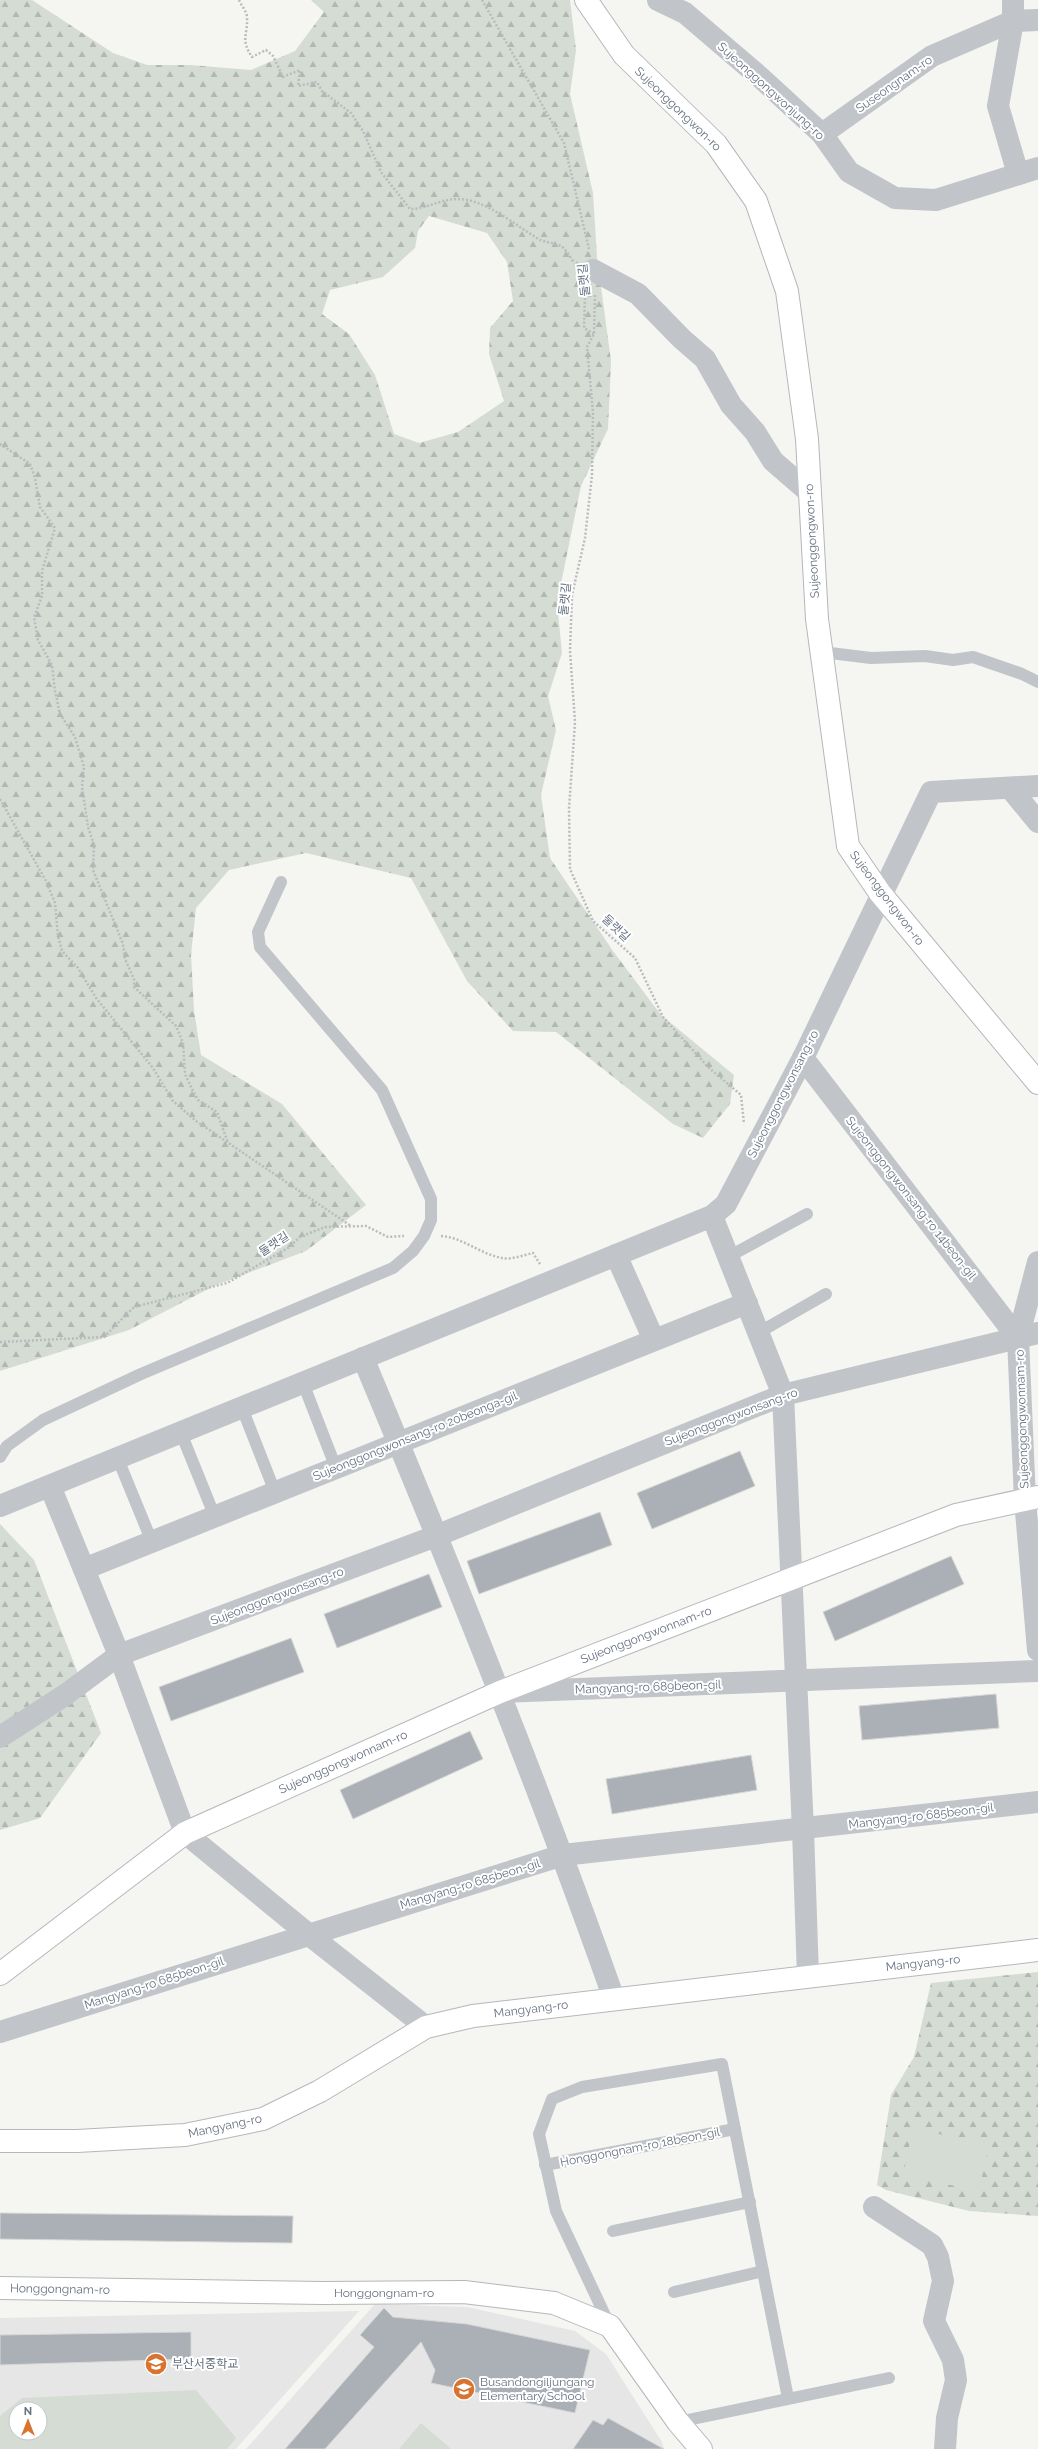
<svg xmlns="http://www.w3.org/2000/svg" width="1038" height="2449" font-family="Raleway,'Noto Sans KR',sans-serif">
  <defs>
    <pattern id="forest-firs" width="22" height="20" patternUnits="userSpaceOnUse"><rect width="22" height="20" fill="#d5dcd4"/><path d="M5 1l3.5 6h-7zM16 11l3.5 6h-7z" fill="#b1b7b1"/></pattern>
  </defs>
  <rect width="100%" height="100%" fill="#f5f5f2"/>
  <g fill="#e6e6e6" fill-rule="evenodd">
    <path d="M 375,2304 L 467,2307 L 575,2331 L 606,2354 L 662,2442 L 664,2449 L 246,2449 Z"/>
    <path d="M 359,2311 L 236,2449 L 0,2449 L 0,2318 ZM 16,2409 L 40,2409 L 40,2433 L 16,2433 Z"/>
  </g>
  <g fill="url(#forest-firs)" fill-rule="evenodd">
    <path d="M 0,0 L 32,0 L 113,53 L 147,65 L 190,65 L 251,70 L 295,51 L 324,12 L 311,0 L 570,0 L 576,50 L 570,94 L 593,193 L 597,257 L 611,361 L 608,429 L 581,486 L 557,603 L 562,653 L 548,696 L 556,730 L 541,795 L 550,858 L 613,951 L 661,1015 L 734,1075 L 730,1104 L 703,1138 L 673,1124 L 556,1032 L 513,1031 L 467,981 L 411,878 L 306,853 L 229,870 L 196,908 L 191,955 L 194,1010 L 201,1055 L 282,1104 L 366,1205 L 306,1251 L 216,1285 L 129,1330 L 0,1371 ZM 429,216 L 487,233 L 507,262 L 513,301 L 490,328 L 489,354 L 504,401 L 458,432 L 419,443 L 394,434 L 375,375 L 349,334 L 322,314 L 330,290 L 383,277 L 415,248 L 418,231 Z"/>
    <path d="M 0,1524 L 34,1560 L 101,1733 L 40,1818 L 0,1830 Z"/>
    <path d="M 1038,1972 L 1038,2216 L 969,2211 L 886,2190 L 877,2185 L 891,2095 L 914,2057 L 931,1983 Z"/>
  </g>
  <g fill="#d5dcd4" fill-rule="evenodd">
    <path d="M 913,2129 L 989,2144 L 979,2191 L 903,2175 Z"/>
    <path d="M 196,2390 L 236,2438 L 227,2449 L 0,2449 L 0,2416 L 22,2398 ZM 16,2409 L 40,2409 L 40,2433 L 16,2433 Z"/>
    <path d="M 421,2423 L 451,2449 L 399,2449 Z"/>
  </g>
  <g fill="#aab0b6" stroke="#d6d7d5">
    <path d="M 740,1451 L 755,1486 L 652,1529 L 637,1493 Z"/>
    <path d="M 600,1512 L 612,1545 L 479,1594 L 467,1561 Z"/>
    <path d="M 951,1556 L 964,1584 L 835,1641 L 823,1612 Z"/>
    <path d="M 429,1574 L 442,1607 L 337,1648 L 324,1614 Z"/>
    <path d="M 291,1638 L 304,1672 L 171,1721 L 159,1687 Z"/>
    <path d="M 996,1694 L 999,1728 L 862,1740 L 859,1706 Z"/>
    <path d="M 470,1731 L 483,1759 L 353,1819 L 340,1790 Z"/>
    <path d="M 751,1755 L 757,1790 L 612,1814 L 606,1779 Z"/>
    <path d="M 0,2213 L 293,2216 L 292,2243 L 0,2239 Z"/>
    <path d="M 384,2308 L 393,2317 L 467,2324 L 590,2350 L 575,2413 L 431,2383 L 435,2370 L 421,2342 L 325,2449 L 285,2449 L 374,2347 L 360,2335 Z"/>
    <path d="M 191,2332 L 191,2359 L 0,2365 L 0,2335 Z"/>
    <path d="M 608,2418 L 664,2449 L 573,2449 L 593,2420 L 603,2425 Z"/>
  </g>
  <g fill="none" stroke-linecap="round" stroke-linejoin="round">
    <g stroke="#b4b7bc" stroke-width="24">
      <g id="secondary">
        <path d="M 586,0 L 624,55 L 716,144 L 756,201 L 787,291 L 807,439 L 817,619 L 848,846 L 880,893 L 1038,1083"/>
        <path d="M 0,1974 L 185,1833 L 500,1692 L 956,1515 L 1038,1497"/>
        <path d="M 0,2141 L 77,2141 L 185,2135 L 263,2119 L 320,2091 L 426,2027 L 473,2016 L 1038,1950"/>
        <path d="M 0,2288 L 323,2293 L 464,2292 L 554,2303 L 610,2326 L 678,2422 L 701,2449"/>
      </g>
    </g>
    <g stroke="#b9bbbe" stroke-width="2.5" stroke-dasharray="2 2" stroke-linecap="butt">
      <path d="M 239,0 C 241,5 247,12 247,17 C 248,35 240,39 252,57 L 266,50 L 273,56 L 283,77 L 300,70 L 298,86 L 317,82 L 322,91 L 351,113 L 363,131 L 381,172 L 410,209 C 427,209 440,199 458,199 C 485,199 515,225 537,238 C 544,243 553,242 561,246 C 565,248 571,258 574,263"/>
      <path d="M 482,0 L 564,143 L 589,249"/>
      <path d="M 583,290 L 585,296 L 584,328 L 594,334"/>
      <path d="M 595,295 L 594,334 L 587,347 L 593,413 L 592,475 L 585,538 L 572,595 L 570,651 L 575,722 L 569,809 L 570,869 L 593,921 L 635,958 L 663,1017 L 708,1067 L 741,1095 L 744,1124"/>
      <path d="M 0,444 L 30,464 L 35,478 L 40,507 L 55,528 L 42,571 L 42,596 L 34,617 L 38,640 L 52,665 L 55,691 L 60,714 L 75,737 L 84,767 L 82,787 L 88,827 L 94,845 L 93,870 L 123,944 L 125,959 L 134,979 L 134,987 L 176,1026 L 183,1043 L 185,1074 L 192,1089 L 198,1100 L 217,1112 L 228,1143"/>
      <path d="M 0,799 L 46,881 L 55,903 L 58,936 L 62,951 L 78,968 L 96,998 L 153,1068 L 173,1101 L 196,1121 L 351,1226"/>
      <path d="M 441,1236 C 462,1237 480,1254 502,1258 C 511,1260 524,1255 533,1253 L 540,1264"/>
      <path d="M 0,1342 L 104,1337 L 134,1307 L 227,1283 L 288,1248 L 300,1237 L 325,1227 L 366,1226 L 388,1237 L 404,1236"/>
    </g>
    <g stroke="#c1c4c8" stroke-width="12">
      <path d="M 822,652 L 871,658 L 925,656 L 953,660 L 973,657 L 1022,674 L 1038,682"/>
      <path d="M 728,1257 L 807,1214"/>
      <path d="M 758,1333 L 826,1294"/>
      <path d="M 303,1383 L 336,1468"/>
      <path d="M 242,1408 L 275,1492"/>
      <path d="M 181,1433 L 215,1517"/>
      <path d="M 0,1457 L 7,1446 L 43,1420 L 141,1374 L 393,1268 L 413,1251 L 424,1236 L 431,1220 L 431,1199 L 382,1090 L 260,947 L 258,932 L 281,882"/>
      <path d="M 118,1459 L 152,1542"/>
      <path d="M 545,2165 L 735,2129"/>
      <path d="M 613,2231 L 750,2202"/>
      <path d="M 674,2292 L 763,2271"/>
      <path d="M 610,2326 L 556,2211 L 539,2134 L 552,2099 L 582,2087 L 722,2064 L 788,2398"/>
      <path d="M 678,2422 L 889,2378"/>
    </g>
    <g stroke="#c1c4c8" stroke-width="22">
      <path d="M 658,0 L 685,13 L 761,78 L 822,134 L 849,172 L 895,198 L 936,200 L 1038,168"/>
      <path d="M 1013,0 L 1013,21 L 998,106 L 1018,174"/>
      <path d="M 822,134 L 932,56 L 1013,21 L 1038,20"/>
      <path d="M 593,270 L 638,294 L 682,339 L 705,359 L 731,405 L 755,432 L 773,461 L 810,493"/>
      <path d="M 1010,788 L 1038,822"/>
      <path d="M 803,1058 L 1018,1338"/>
      <path d="M 712,1216 L 783,1395 L 803,1830 L 808,1976"/>
      <path d="M 616,1255 L 654,1340"/>
      <path d="M 1038,1262 L 1018,1338 L 1025,1500 L 1038,1650"/>
      <path d="M 363,1358 C 452,1570 538,1783 614,1999"/>
      <path d="M 50,1486 L 119,1655 L 185,1833 L 308,1934 L 426,2027"/>
      <path d="M 0,1506 L 712,1216 L 726,1204 L 803,1058 L 931,792 L 1038,786"/>
      <path d="M 84,1569 L 747,1303"/>
      <path d="M 503,1692 L 1038,1671"/>
      <path d="M 0,1737 L 65,1695 L 119,1655 L 436,1536 L 783,1395 L 1038,1333"/>
      <path d="M 0,2032 L 563,1855 L 1038,1802"/>
      <path d="M 874,2207 L 932,2245 L 938,2257 L 943,2281 L 934,2321 L 953,2360 L 956,2380 L 947,2418 L 945,2449"/>
    </g>
    <use href="#secondary" stroke="#fff" stroke-width="22"/>
  </g>
  <defs>
    <g id="school-disc" transform="scale(1.15)"><circle r="9.5" fill="#d87430" stroke="#fff"/><path d="M0-5L7-2L0 1L-7-2ZM-4 1L0 2.5L4 1V4Q0 6-4 4Z" fill="#fff"/></g>
  </defs>
  <g fill-rule="evenodd">
    <use href="#school-disc" x="156" y="2364"/>
    <use href="#school-disc" x="464" y="2389"/>
  </g>
  <g text-anchor="middle" stroke-width="4" stroke-linejoin="round" paint-order="stroke">
    <g font-size="12" fill="#667181" stroke="#fff">
      <text transform="translate(894 84) rotate(-35)" y="4">Suseongnam-ro</text>
      <text transform="translate(771 91) rotate(42)" y="4">Sujeonggongwonjung-ro</text>
      <text transform="translate(678 109) rotate(44)" y="4">Sujeonggongwon-ro</text>
      <text transform="translate(584 280) rotate(-96)" y="4">둘랫길</text>
      <text transform="translate(812 541) rotate(-93)" y="4">Sujeonggongwon-ro</text>
      <text transform="translate(565 599) rotate(-84)" y="4">둘랫길</text>
      <text transform="translate(887 898) rotate(53)" y="4">Sujeonggongwon-ro</text>
      <text transform="translate(616 928) rotate(43)" y="4">둘랫길</text>
      <text transform="translate(783 1094) rotate(-63)" y="4">Sujeonggongwonsang-ro</text>
      <text transform="translate(911 1198) rotate(52)" y="4">Sujeonggongwonsang-ro 14beon-gil</text>
      <text transform="translate(274 1244) rotate(-33)" y="4">둘랫길</text>
      <text transform="translate(731 1417) rotate(-21)" y="4">Sujeonggongwonsang-ro</text>
      <text transform="translate(1022 1419) rotate(-92)" y="4">Sujeonggongwonnam-ro</text>
      <text transform="translate(415 1436) rotate(-22)" y="4">Sujeonggongwonsang-ro 20beonga-gil</text>
      <text transform="translate(277 1596) rotate(-21)" y="4">Sujeonggongwonsang-ro</text>
      <text transform="translate(646 1635) rotate(-21)" y="4">Sujeonggongwonnam-ro</text>
      <text transform="translate(648 1687) rotate(-2)" y="4">Mangyang-ro 689beon-gil</text>
      <text transform="translate(343 1762) rotate(-24)" y="4">Sujeonggongwonnam-ro</text>
      <text transform="translate(921 1816) rotate(-7)" y="4">Mangyang-ro 685beon-gil</text>
      <text transform="translate(470 1884) rotate(-17)" y="4">Mangyang-ro 685beon-gil</text>
      <text transform="translate(923 1963) rotate(-6)" y="4">Mangyang-ro</text>
      <text transform="translate(154 1983) rotate(-18)" y="4">Mangyang-ro 685beon-gil</text>
      <text transform="translate(531 2009) rotate(-7)" y="4">Mangyang-ro</text>
      <text transform="translate(225 2126) rotate(-12)" y="4">Mangyang-ro</text>
      <text transform="translate(640 2147) rotate(-11)" y="4">Honggongnam-ro 18beon-gil</text>
      <text transform="translate(60 2289) rotate(1)" y="4">Honggongnam-ro</text>
      <text x="384" y="2297">Honggongnam-ro</text>
    </g>
    <g font-size="12" fill="#667181" stroke="#fff" text-anchor="start">
      <text x="172" y="2368">부산서중학교</text>
      <text x="480" y="2386">Busandongiljungang<tspan x="480" dy="14">Elementary School</tspan></text>
    </g>
  </g>
  <g transform="translate(28 2421)"><circle r="19" fill="#ffffff" stroke="#c2c6cd"/>
  <path d="M0-3L7 15L0 10L-7 15Z" fill="#d87430"/>
  <text y="-6" font-size="11" font-weight="bold" text-anchor="middle" fill="#667181">N</text>
  </g>
</svg>
